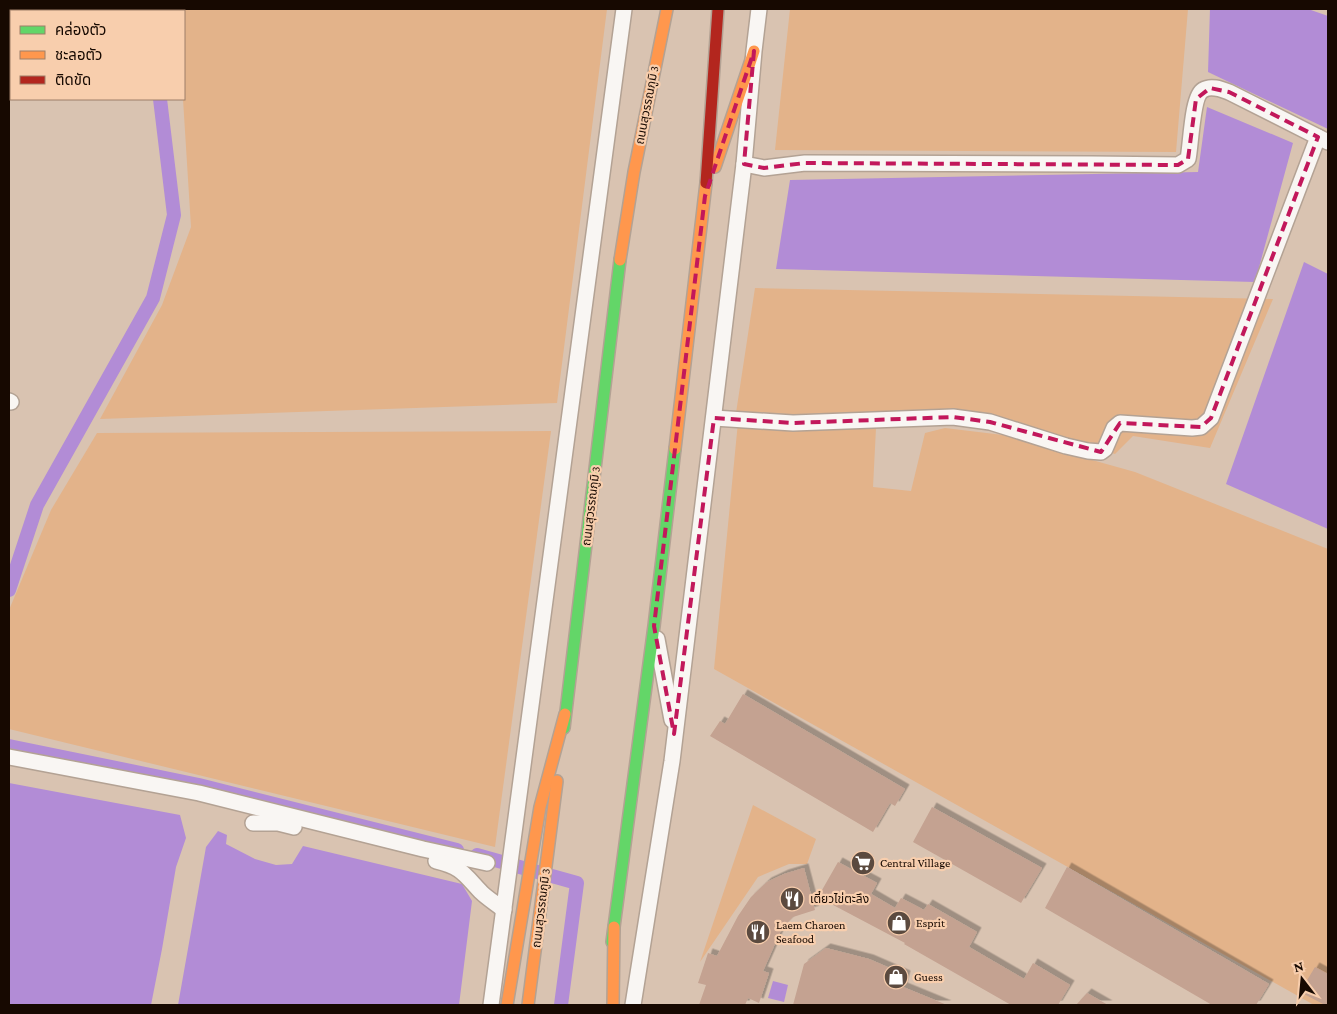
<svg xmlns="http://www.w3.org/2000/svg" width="1337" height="1014" font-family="'Crimson Pro','Noto Sans Thai',serif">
  <defs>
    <filter id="shadow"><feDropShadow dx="4.5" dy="-4.5" stdDeviation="0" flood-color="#0004"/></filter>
  </defs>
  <rect width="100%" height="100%" fill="#d9c3b1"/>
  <g fill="#e3b38a">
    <path d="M 178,9 L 607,9 L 557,403 L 100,419 L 162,305 L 191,227 L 183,99 L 184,11 L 178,11 Z"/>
    <path d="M 790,9 L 1188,9 L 1176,152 L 775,150 Z"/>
    <path d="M 755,288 L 1273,299 L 1210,448 L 1133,436 L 1115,454 L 1004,421 L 736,413 Z"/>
    <path d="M 738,422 L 876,428 L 873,487 L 911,491 L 925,433 L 945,428 L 1003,435 L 1135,472 L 1328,549 L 1328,1005 L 1314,1005 L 714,669 Z"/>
    <path d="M 551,431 L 495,847 L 9,729 L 9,610 L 51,510 L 97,433 Z"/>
    <path d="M 753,805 L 816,839 L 807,864 L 789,864 L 758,877 L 700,962 Z"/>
  </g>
  <g fill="#b28cd6">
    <path d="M 1210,9 L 1308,9 L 1328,16 L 1328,129 L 1208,72 Z"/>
    <path d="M 1207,107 L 1293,143 L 1255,282 L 776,269 L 790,180 L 1198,172 Z"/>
    <path d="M 1304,262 L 1328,274 L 1328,529 L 1226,484 Z"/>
    <path d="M 9,783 L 180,815 L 186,838 L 176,867 L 162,949 L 151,1005 L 9,1005 Z"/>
    <path d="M 218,831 L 227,835 L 226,844 L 255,859 L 276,865 L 292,864 L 303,846 L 462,884 L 472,901 L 459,1005 L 178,1005 L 206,847 Z"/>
    <path d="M 773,981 L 788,985 L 784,1002 L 768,998 Z"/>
  </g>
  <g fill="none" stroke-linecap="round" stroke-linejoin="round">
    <g stroke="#b28cd6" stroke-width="14">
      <path d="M 155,9 L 155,11"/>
      <path d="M 9,590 L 37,505 L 153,298 L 174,215 L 160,99"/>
      <path d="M 9,746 L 199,785 L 457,850"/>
      <path d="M 477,855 L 577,883 L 561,1005"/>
    </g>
  </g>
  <g fill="#c4a291" filter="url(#shadow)">
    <path d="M 743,694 L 905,789 L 895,806 L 890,803 L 873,832 L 710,736 L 720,721 L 725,724 Z"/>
    <path d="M 932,807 L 1042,868 L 1021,903 L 913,842 Z"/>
    <path d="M 838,862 L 877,883 L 871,894 L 895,908 L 901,898 L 924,910 L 928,904 L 977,932 L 969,947 L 1024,979 L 1033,963 L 1070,985 L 1058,1005 L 1011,1005 L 904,944 L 905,943 L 818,897 Z"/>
    <path d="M 1067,867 L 1269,984 L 1256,1005 L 1212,1005 L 1045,908 Z"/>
    <path d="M 804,868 L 815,910 L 793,917 L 782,928 L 763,971 L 769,973 L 759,1003 L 748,998 L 745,1005 L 699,1005 L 706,985 L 698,983 L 708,953 L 717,956 L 738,916 L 751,897 L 767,882 L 784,874 Z"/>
    <path d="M 826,948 L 869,959 L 906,975 L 903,987 L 947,1005 L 793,1005 L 804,964 Z"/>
    <path d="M 1315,967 L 1328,974 L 1328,1005 L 1325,1005 L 1300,992 Z"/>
    <path d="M 1087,993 L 1108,1005 L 1076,1005 Z"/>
  </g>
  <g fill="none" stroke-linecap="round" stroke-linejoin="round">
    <g stroke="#b3a294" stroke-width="18">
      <g id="street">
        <path d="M 744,164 L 764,168 L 805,163 L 1091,164 L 1178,165 L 1188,159 C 1191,145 1192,96 1203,90 C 1211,85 1221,89 1229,92 L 1328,142"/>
        <path d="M 9,401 L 11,402"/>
        <path d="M 714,418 L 793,423 L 953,417 L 990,422 L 1066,446 L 1088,451 L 1101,452 L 1105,449 L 1114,428 L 1120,423 L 1192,428 L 1201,427 L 1211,418 L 1318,137"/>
        <path d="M 657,639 L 672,720"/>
        <path d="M 9,757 L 199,793 L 423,849 L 487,863"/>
        <path d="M 253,823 L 278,823 L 294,827"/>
        <path d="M 436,861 C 462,867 464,874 481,892 C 488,899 497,904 504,910"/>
        <path d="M 491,1005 L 624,9"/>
        <path d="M 633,1005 L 672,761 L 744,164 L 754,51 L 759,9"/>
      </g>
    </g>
    <g stroke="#b3a294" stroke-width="14">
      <g id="fast">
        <path d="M 564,728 L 620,260"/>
        <path d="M 612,942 L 654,626 L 675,449"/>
      </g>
    </g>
    <g stroke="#b3a294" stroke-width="14">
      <g id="slow">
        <path d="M 715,167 L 754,51"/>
        <path d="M 620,260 L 634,172 L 667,9"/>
        <path d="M 675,449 L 706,183"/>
        <path d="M 507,1005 L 540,807 L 565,714"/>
        <path d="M 528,1005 L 557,781"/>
        <path d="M 613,1005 L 614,927"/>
      </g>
    </g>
    <g stroke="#b3a294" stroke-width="14">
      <path id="jam" d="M 706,183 L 718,9"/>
    </g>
    <use href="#street" stroke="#f9f6f3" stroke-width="15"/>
    <use href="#fast" stroke="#63d668" stroke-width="11"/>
    <use href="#slow" stroke="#ff974d" stroke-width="11"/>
    <use href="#jam" stroke="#b3261e" stroke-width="11"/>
  </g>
  <path fill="none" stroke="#c2185b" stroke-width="4" stroke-dasharray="10 6" stroke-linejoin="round" d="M 754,51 L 744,164 L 764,168 L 805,163 L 1178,165 L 1188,159 L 1196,99 L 1210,88 L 1229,92 L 1318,137 L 1211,418 L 1201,427 L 1120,423 L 1101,452 L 990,422 L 953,417 L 793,423 L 714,418 L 674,734 L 654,626 L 705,196 Z"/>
  <defs>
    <g id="supermarket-disc" transform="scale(1.25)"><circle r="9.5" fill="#5b4a3f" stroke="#f8cead"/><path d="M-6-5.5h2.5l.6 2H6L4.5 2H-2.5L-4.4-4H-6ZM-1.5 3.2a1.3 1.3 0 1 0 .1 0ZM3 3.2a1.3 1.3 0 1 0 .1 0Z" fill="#fff"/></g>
    <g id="restaurant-disc" transform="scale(1.25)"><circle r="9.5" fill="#5b4a3f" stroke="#f8cead"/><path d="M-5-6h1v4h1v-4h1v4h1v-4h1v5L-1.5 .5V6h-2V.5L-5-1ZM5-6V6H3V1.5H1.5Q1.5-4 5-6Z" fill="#fff"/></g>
    <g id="shop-disc" transform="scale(1.25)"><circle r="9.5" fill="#5b4a3f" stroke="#f8cead"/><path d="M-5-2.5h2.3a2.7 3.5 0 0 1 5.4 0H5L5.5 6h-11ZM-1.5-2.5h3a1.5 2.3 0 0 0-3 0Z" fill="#fff"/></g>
  </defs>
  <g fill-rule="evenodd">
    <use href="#supermarket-disc" x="863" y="863"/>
    <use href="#restaurant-disc" x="792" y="899"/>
    <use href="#shop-disc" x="899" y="923"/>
    <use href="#restaurant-disc" x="758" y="932"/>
    <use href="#shop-disc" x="896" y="977"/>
  </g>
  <g text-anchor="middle" stroke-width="4.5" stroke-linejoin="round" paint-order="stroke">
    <g font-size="12" fill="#170901" stroke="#f8cead">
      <text transform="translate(647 105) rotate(-79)" y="4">ถนนสุวรรณภูมิ 3</text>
      <text transform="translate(591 506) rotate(-83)" y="4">ถนนสุวรรณภูมิ 3</text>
      <text transform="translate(541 908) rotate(-83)" y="4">ถนนสุวรรณภูมิ 3</text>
    </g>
    <g font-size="12" fill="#170901" stroke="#f8cead" text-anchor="start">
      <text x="880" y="867">Central Village</text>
      <text x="810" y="903">เตี๋ยวไข่ตะลึง</text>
      <text x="916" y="927">Esprit</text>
      <text x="776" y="929">Laem Charoen<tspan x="776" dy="14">Seafood</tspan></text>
      <text x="914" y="981">Guess</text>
    </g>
  </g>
  <rect width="1337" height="1014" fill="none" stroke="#170901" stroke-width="20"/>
  <rect x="10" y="10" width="175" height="90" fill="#f8cead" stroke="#9e7f68"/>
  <rect x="20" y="26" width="25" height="8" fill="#63d668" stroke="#9e7f68"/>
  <text x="55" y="35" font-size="15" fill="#170901">คล่องตัว</text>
  <rect x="20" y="51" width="25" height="8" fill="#ff974d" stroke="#9e7f68"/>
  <text x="55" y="60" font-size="15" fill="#170901">ชะลอตัว</text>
  <rect x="20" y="76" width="25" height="8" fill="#b3261e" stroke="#9e7f68"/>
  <text x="55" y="85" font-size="15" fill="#170901">ติดขัด</text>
  <g transform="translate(1302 979) rotate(344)" stroke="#f8cead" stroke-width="4" paint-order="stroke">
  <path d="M0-4L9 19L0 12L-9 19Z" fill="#170901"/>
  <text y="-8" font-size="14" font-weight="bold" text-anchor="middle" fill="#170901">N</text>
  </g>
</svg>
